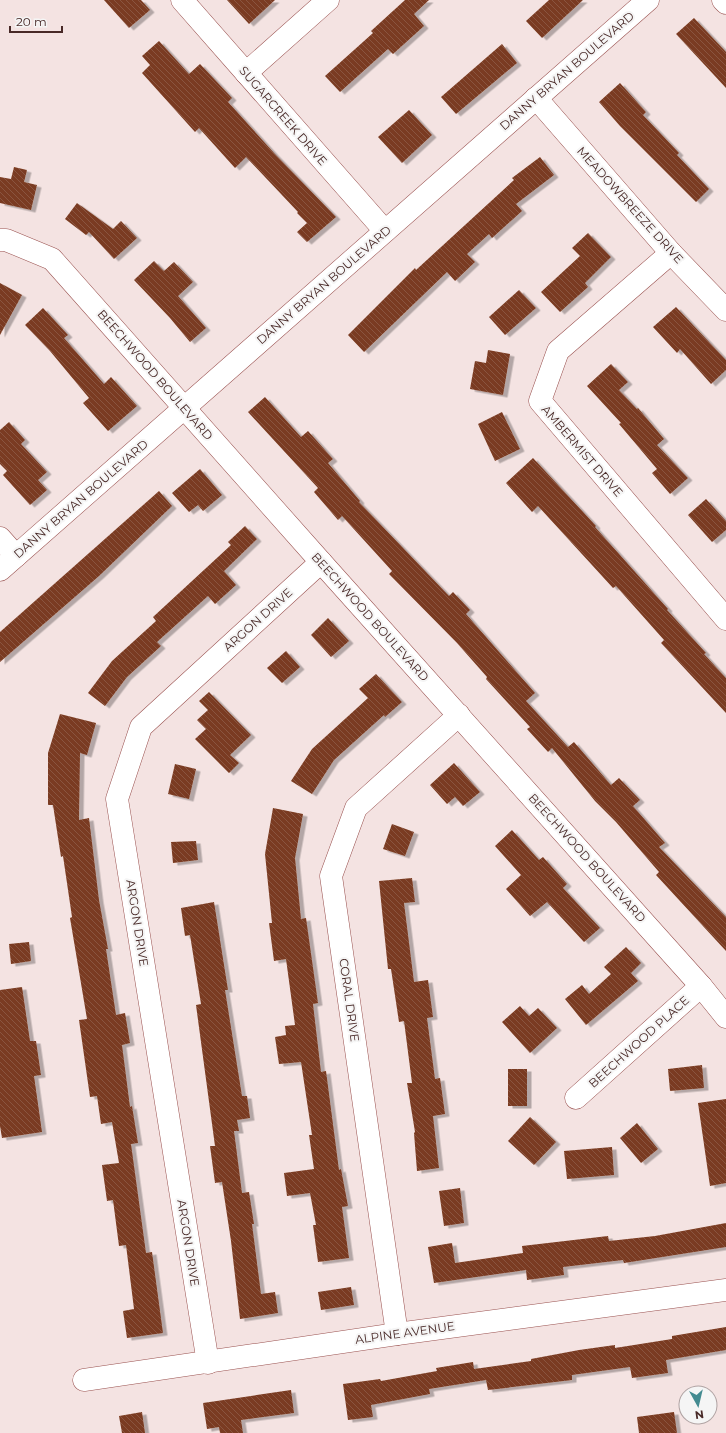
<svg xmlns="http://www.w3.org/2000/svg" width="726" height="1433" font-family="Montserrat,sans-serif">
  <defs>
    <pattern id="building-back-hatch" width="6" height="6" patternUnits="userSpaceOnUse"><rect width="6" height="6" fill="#7a3b20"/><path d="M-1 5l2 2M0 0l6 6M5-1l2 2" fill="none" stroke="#8a5540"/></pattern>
    <filter id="shadow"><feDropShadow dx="4.5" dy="2.5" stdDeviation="0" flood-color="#0004"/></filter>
  </defs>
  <rect width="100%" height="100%" fill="#f4e3e2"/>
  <g fill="url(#building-back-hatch)" filter="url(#shadow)">
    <path d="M 104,0 L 141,0 L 150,10 L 129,28 Z"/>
    <path d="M 227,0 L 275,0 L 249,24 Z"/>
    <path d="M 405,0 L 429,0 L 414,14 L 424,26 L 393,54 L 388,49 L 340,92 L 325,76 L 373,33 L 371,31 Z"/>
    <path d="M 549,0 L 583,0 L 542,38 L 526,21 Z"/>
    <path d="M 694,18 L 726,52 L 726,88 L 676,34 Z"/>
    <path d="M 159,41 L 189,74 L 200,64 L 232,98 L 228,102 L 274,153 L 336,217 L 307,242 L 297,232 L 307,223 L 297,213 L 298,212 L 246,157 L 235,168 L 199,128 L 195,132 L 142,73 L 150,65 L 142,56 Z"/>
    <path d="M 502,44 L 517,63 L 456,114 L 441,97 Z"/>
    <path d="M 620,83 L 646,112 L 643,115 L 679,153 L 677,155 L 709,189 L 696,202 L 620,126 L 599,102 Z"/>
    <path d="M 409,110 L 432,135 L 402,163 L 378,137 Z"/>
    <path d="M 540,157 L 554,175 L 516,204 L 522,211 L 492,238 L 489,234 L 467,254 L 475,262 L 455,281 L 447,272 L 364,352 L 348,335 L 415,268 L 416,270 L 514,180 L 512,178 Z"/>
    <path d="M 14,167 L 27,170 L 24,182 L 37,185 L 31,210 L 0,203 L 0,177 L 11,179 Z"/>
    <path d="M 77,203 L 113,229 L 121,221 L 137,238 L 114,259 L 89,232 L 86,235 L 65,219 Z"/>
    <path d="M 588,233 L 611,257 L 585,283 L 588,287 L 560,312 L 541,292 L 580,256 L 572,248 Z"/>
    <path d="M 154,261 L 164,271 L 174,262 L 193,282 L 178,296 L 206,328 L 190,342 L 170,318 L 134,280 Z"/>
    <path d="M 0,283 L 22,295 L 0,335 Z"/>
    <path d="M 519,290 L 536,308 L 505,335 L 489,317 Z"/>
    <path d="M 676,307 L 726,360 L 726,370 L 711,384 L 680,349 L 677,353 L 653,327 Z"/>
    <path d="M 43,308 L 68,335 L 64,338 L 104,384 L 111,377 L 137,406 L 108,431 L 83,403 L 89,398 L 50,351 L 25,325 Z"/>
    <path d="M 488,350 L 510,354 L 503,395 L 470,389 L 475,361 L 486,363 Z"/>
    <path d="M 611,364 L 628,382 L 619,390 L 637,409 L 638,408 L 664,439 L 657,445 L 688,478 L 670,494 L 652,473 L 657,469 L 619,424 L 621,423 L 587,386 Z"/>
    <path d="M 265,397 L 301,437 L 308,431 L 333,459 L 328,463 L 360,501 L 359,502 L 449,596 L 453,592 L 470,610 L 466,614 L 535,693 L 526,701 L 568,747 L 574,742 L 611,785 L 619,778 L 640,800 L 633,806 L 665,843 L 659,847 L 726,917 L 726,951 L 656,875 L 659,872 L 616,822 L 595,801 L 552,748 L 548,752 L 527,729 L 530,727 L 486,679 L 487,677 L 457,643 L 389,574 L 392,571 L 342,516 L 338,520 L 314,492 L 318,488 L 248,412 Z"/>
    <path d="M 502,412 L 520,449 L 495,461 L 478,424 Z"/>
    <path d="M 9,422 L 25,440 L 21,444 L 47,472 L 38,480 L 47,490 L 30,505 L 3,475 L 7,471 L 0,464 L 0,430 Z"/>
    <path d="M 533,458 L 596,526 L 595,527 L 668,609 L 667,610 L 706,653 L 704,654 L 726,678 L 726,713 L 661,643 L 664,640 L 616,586 L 613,588 L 538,506 L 532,512 L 506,483 Z"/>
    <path d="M 200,469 L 222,495 L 203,511 L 198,505 L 189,512 L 172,493 Z"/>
    <path d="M 159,491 L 172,506 L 99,576 L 0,662 L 0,632 Z"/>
    <path d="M 706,499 L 726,521 L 726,530 L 712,542 L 688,515 Z"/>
    <path d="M 245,526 L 257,539 L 224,571 L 236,585 L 215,604 L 208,596 L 157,642 L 161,646 L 127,677 L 105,706 L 88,693 L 112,661 L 156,621 L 153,617 L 231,545 L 228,542 Z"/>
    <path d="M 328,618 L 349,641 L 331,657 L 311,635 Z"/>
    <path d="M 286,651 L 300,667 L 282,683 L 267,668 Z"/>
    <path d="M 376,674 L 402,702 L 385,717 L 384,715 L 334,760 L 312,794 L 291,781 L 312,749 L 368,698 L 359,689 Z"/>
    <path d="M 209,692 L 251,735 L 230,755 L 239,763 L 229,773 L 195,739 L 206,729 L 197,720 L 208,710 L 199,701 Z"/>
    <path d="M 60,714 L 96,723 L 87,755 L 80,753 L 79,820 L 89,818 L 99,900 L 108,949 L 106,949 L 116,1015 L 125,1013 L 130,1043 L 122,1045 L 130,1107 L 132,1106 L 138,1143 L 131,1144 L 146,1253 L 152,1252 L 163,1333 L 127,1338 L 123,1311 L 134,1309 L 126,1245 L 119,1246 L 113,1200 L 107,1201 L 102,1165 L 119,1163 L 112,1122 L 101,1124 L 97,1096 L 90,1097 L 79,1020 L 87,1019 L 70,918 L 72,917 L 63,856 L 61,857 L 53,805 L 48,805 L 48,753 Z"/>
    <path d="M 454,763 L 480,792 L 463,806 L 455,797 L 447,804 L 430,785 Z"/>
    <path d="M 175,764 L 196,769 L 189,799 L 168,794 Z"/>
    <path d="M 273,808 L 303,814 L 295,858 L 301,919 L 306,918 L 318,1003 L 313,1004 L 321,1072 L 326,1071 L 339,1170 L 341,1169 L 348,1206 L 342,1207 L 349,1258 L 318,1262 L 313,1225 L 316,1225 L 310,1193 L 287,1196 L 284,1173 L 314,1169 L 309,1135 L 312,1135 L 301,1062 L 279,1064 L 275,1037 L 286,1035 L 285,1026 L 295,1025 L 286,959 L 274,961 L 269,923 L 272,923 L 265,854 Z"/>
    <path d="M 392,824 L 414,832 L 405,856 L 383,849 Z"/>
    <path d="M 512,830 L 539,860 L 543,857 L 567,884 L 563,888 L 600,928 L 584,942 L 547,902 L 530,916 L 506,889 L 521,875 L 495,846 Z"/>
    <path d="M 196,841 L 198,860 L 173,863 L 171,842 Z"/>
    <path d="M 412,878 L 415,902 L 404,903 L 414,982 L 428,980 L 433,1017 L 427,1018 L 435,1079 L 440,1078 L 445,1114 L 433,1116 L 439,1168 L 417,1171 L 414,1133 L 415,1132 L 407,1083 L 412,1083 L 404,1021 L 399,1022 L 391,969 L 388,969 L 379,881 Z"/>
    <path d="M 214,902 L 228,990 L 225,990 L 242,1096 L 247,1096 L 250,1118 L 237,1120 L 239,1131 L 234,1131 L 242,1193 L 249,1192 L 254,1224 L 252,1224 L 261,1294 L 275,1292 L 278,1313 L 240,1319 L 231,1241 L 222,1182 L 215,1183 L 210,1146 L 215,1146 L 196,1005 L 201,1004 L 190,935 L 185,936 L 181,908 Z"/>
    <path d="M 29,942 L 31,961 L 11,964 L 9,944 Z"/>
    <path d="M 626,947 L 641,963 L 631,973 L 638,981 L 586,1025 L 565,999 L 582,985 L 589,994 L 611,974 L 604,967 Z"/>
    <path d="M 22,987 L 30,1041 L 36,1041 L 41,1075 L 34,1076 L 42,1132 L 2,1138 L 0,1126 L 0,990 Z"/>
    <path d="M 520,1006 L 529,1016 L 538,1008 L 557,1028 L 530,1053 L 502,1022 Z"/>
    <path d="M 702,1065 L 704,1088 L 670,1091 L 668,1069 Z"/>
    <rect x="508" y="1069" width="19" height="37"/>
    <path d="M 726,1099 L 726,1183 L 710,1186 L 698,1103 Z"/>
    <path d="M 530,1117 L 556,1142 L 534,1165 L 508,1141 Z"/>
    <path d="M 637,1123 L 658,1149 L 641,1163 L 620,1138 Z"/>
    <path d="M 612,1147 L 614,1175 L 567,1179 L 564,1151 Z"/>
    <path d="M 460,1188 L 464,1223 L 444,1226 L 439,1191 Z"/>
    <path d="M 726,1223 L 726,1247 L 624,1263 L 623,1260 L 563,1267 L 564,1275 L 527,1280 L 526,1270 L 434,1283 L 428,1247 L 452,1243 L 455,1263 L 523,1253 L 522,1246 L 608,1236 L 609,1241 L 655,1236 Z"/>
    <path d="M 351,1287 L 354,1305 L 321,1310 L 318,1292 Z"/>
    <path d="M 726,1327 L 726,1350 L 666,1360 L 668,1373 L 632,1378 L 630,1367 L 572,1375 L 572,1380 L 488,1390 L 486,1380 L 429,1389 L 430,1394 L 371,1405 L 373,1417 L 348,1420 L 343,1384 L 380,1379 L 381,1381 L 437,1371 L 436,1368 L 473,1362 L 474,1369 L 531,1361 L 531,1359 L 579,1350 L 615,1345 L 615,1348 L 672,1339 L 672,1336 Z"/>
    <path d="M 291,1390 L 294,1413 L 241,1420 L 243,1433 L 220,1433 L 219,1427 L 207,1429 L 203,1403 Z"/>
    <path d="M 142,1412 L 145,1433 L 122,1433 L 119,1416 Z"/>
    <path d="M 674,1412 L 677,1433 L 639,1433 L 637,1417 Z"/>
  </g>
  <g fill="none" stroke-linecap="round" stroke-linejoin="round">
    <g stroke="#9a5250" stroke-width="23">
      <g id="minor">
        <path d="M 182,0 L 385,231"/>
        <path d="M 723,0 L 726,3"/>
        <path d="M 246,73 L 328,0"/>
        <path d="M 536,98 L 671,253 L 726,310"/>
        <path d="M 0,240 L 6,240 L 52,259 L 321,562 L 701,986 L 726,1017"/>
        <path d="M 671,253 L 558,351 L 540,401 L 726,619"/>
        <path d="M 0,538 L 16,556"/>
        <path d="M 0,570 L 648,0"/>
        <path d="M 576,1098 L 701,986"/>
        <path d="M 397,1334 L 331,876 L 356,808 L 459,715"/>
        <path d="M 208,1363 L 117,799 L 141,727 L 321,562"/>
        <path d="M 84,1380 L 397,1334 L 726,1290"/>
      </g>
    </g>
    <use href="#minor" stroke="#fff" stroke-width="22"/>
  </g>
  <g text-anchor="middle" stroke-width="4" stroke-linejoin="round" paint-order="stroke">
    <g font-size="12" fill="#482927" stroke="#f5f5f5">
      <text transform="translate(567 71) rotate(-41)" y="4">DANNY BRYAN BOULEVARD</text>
      <text transform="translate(283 116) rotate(49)" y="4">SUGARCREEK DRIVE</text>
      <text transform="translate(630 205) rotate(48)" y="4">MEADOWBREEZE DRIVE</text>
      <text transform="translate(324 285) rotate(-41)" y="4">DANNY BRYAN BOULEVARD</text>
      <text transform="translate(155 375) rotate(49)" y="4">BEECHWOOD BOULEVARD</text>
      <text transform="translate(582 451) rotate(49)" y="4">AMBERMIST DRIVE</text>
      <text transform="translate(81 499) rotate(-41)" y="4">DANNY BRYAN BOULEVARD</text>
      <text transform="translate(370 617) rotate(48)" y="4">BEECHWOOD BOULEVARD</text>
      <text transform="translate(258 620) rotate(-42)" y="4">ARGON DRIVE</text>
      <text transform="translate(587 858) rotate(48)" y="4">BEECHWOOD BOULEVARD</text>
      <text transform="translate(137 923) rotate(81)" y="4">ARGON DRIVE</text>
      <text transform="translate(349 1000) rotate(82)" y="4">CORAL DRIVE</text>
      <text transform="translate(639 1042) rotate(-42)" y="4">BEECHWOOD PLACE</text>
      <text transform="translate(188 1243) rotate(81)" y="4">ARGON DRIVE</text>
      <text transform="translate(405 1333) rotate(-8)" y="4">ALPINE AVENUE</text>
    </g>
  </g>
  <g transform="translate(698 1405) rotate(172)"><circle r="19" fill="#f5f5f5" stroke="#b0a3a3"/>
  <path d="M0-3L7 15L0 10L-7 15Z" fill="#438b91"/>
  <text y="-6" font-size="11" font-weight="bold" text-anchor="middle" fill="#482927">N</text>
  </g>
  <path d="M10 26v6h52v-6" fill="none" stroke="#482927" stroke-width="2"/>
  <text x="16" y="26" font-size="12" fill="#482927" stroke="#f5f5f5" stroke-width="3" paint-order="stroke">20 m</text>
</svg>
